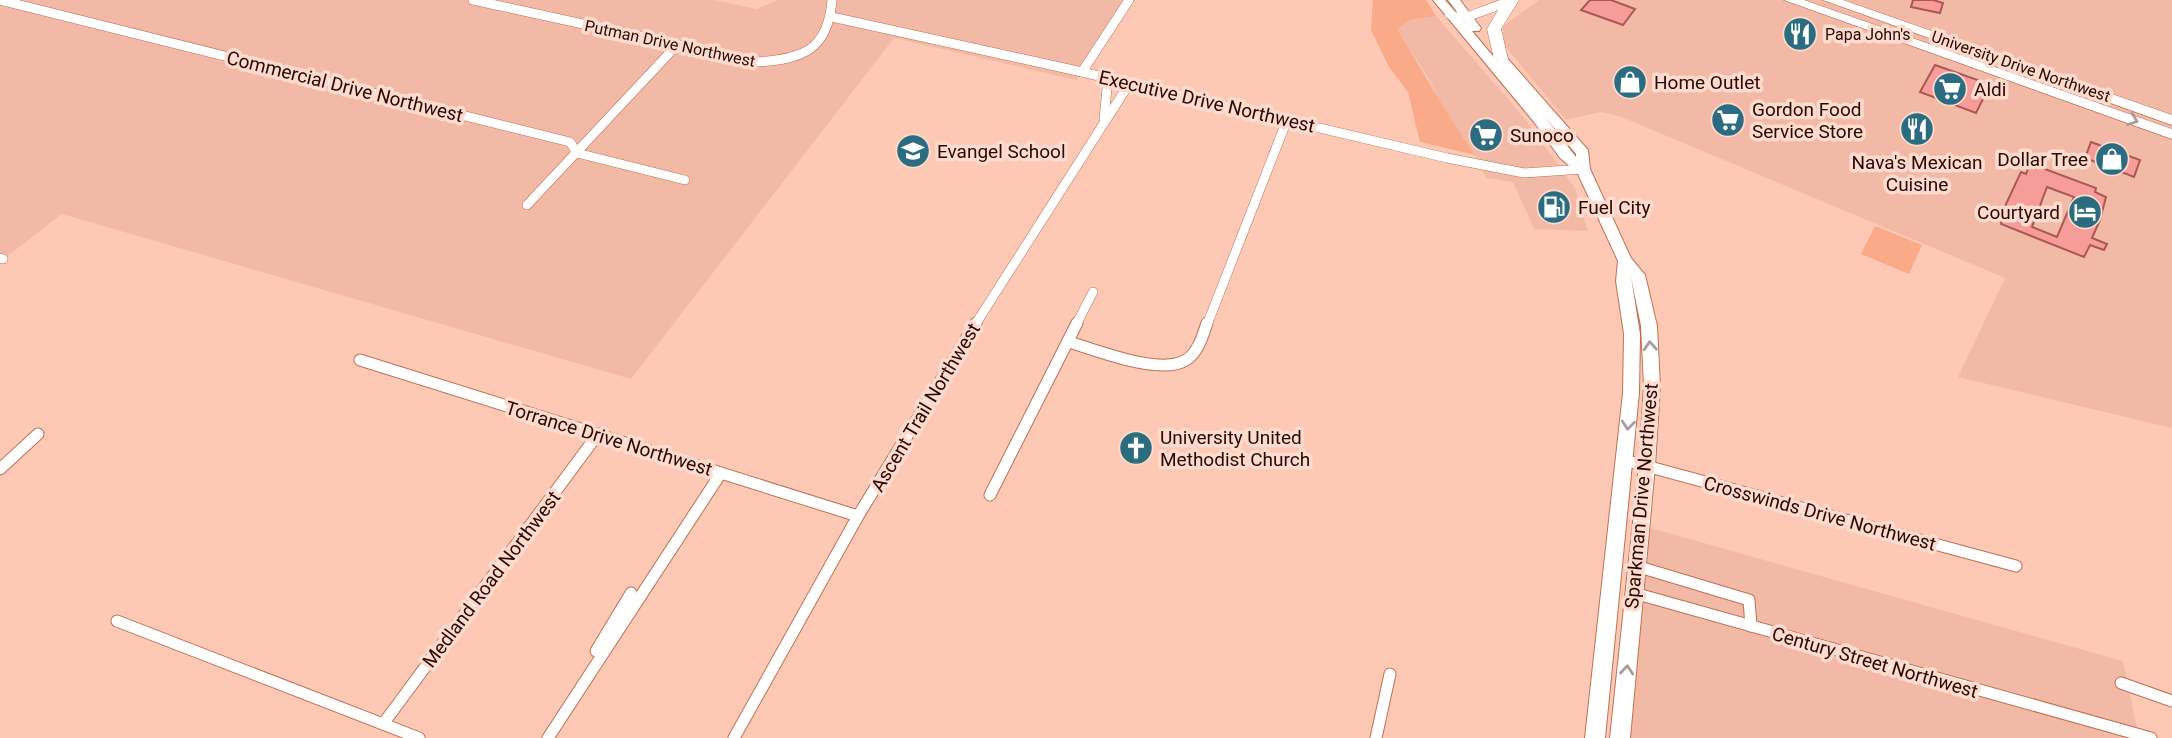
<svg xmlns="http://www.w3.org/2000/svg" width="2172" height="738" font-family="Roboto,sans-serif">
  <rect width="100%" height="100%" fill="#fdc9b5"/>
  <g fill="#f2baa6">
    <path d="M 0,0 L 714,0 L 757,9 L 778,0 L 1135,0 L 1076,80 L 894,38 L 631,379 L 62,214 L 0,262 Z"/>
    <path d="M 1539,0 L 2172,0 L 2172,428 L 1958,377 L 2005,278 L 1619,116 L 1601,112 L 1566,120 L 1504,45 L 1503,26 Z"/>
    <path d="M 1436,16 L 1521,114 L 1575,188 L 1588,231 L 1534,229 L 1513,182 L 1486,178 L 1475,155 L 1445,113 L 1430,81 L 1397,29 L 1410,20 Z"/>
    <path d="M 1647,527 L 2123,661 L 2139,738 L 1627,738 Z"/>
  </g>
  <g fill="#faa989">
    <path d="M 1373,0 L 1426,0 L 1436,16 L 1410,20 L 1397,29 C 1423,71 1446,114 1475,155 L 1420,142 L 1408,92 L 1389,67 L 1371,30 Z"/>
    <path d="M 1875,226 L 1922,245 L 1909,274 L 1861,254 Z"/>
  </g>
  <g fill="#f79d99" stroke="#aa5856" stroke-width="2" fill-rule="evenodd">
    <path d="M 1590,0 L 1611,0 L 1635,9 L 1623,25 L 1581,10 Z"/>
    <path d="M 1913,0 L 1933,0 L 1943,3 L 1940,13 L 1911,7 Z"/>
    <path d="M 1935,65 L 1986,83 L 1982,92 L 1986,93 L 1976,113 L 1920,92 Z"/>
    <path d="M 1475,126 L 1493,127 L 1496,144 L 1478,143 Z"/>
    <path d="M 2091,142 L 2140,160 L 2134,177 L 2085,158 Z"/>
    <path d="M 2029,166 L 2036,169 L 2037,166 L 2096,188 L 2095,192 L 2106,197 L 2100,220 L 2092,238 L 2107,244 L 2104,250 L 2090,245 L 2084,257 L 2001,224 L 2006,204 L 2021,172 L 2026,174 ZM 2047,187 L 2074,197 L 2057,237 L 2032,227 Z"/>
  </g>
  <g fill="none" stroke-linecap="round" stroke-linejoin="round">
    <g stroke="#be7051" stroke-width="10">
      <g id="minor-far1">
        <path d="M 0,0 L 570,142 L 577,153 L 685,180"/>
        <path d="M 473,0 L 757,62 C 803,59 828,50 832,0"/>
        <path d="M 832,17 L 1082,72 L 1447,158 L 1524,173 L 1583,169"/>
        <path d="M 1082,72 L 1129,0"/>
        <path d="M 1104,119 L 1108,78"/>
        <path d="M 527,205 L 677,45"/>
        <path d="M 0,258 L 3,259"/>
        <path d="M 975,325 L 1129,84"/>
        <path d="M 1076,325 L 1093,292"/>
        <path d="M 1207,325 L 1287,120"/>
      </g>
    </g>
    <g stroke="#be7051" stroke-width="13">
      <g id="minor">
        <path d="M 1069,342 C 1096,350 1161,376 1186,360 C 1198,353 1203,335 1207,323"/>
        <path d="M 360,360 L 858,516"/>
        <path d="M 1624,460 L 2016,566"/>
        <path d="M 0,469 L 38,434"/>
        <path d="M 990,495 L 1077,323"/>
        <path d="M 1636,566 L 1749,600 L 1751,626"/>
        <path d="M 1634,593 L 2151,738"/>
        <path d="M 117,621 L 419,738"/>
        <path d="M 596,651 L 631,593"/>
        <path d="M 2121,683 L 2172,701"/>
        <path d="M 383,724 L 598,434"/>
        <path d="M 548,738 L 721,473"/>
        <path d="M 734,738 L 858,516 L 976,323"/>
        <path d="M 1376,738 L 1390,674"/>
      </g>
    </g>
    <g stroke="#be7051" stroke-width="2">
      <path id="secondary" d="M 1433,0 L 1445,0 L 1466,24 L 1448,0 L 1460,0 L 1481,28 L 1479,31 L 1472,31 L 1497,61 L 1503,57 L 1507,58 L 1588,150 L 1590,169 L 1631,258 L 1645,275 L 1657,326 L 1660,386 L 1655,466 L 1630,738 L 1610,738 L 1639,466 L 1644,386 L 1641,326 L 1631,277 L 1640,334 L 1639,393 L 1605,738 L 1585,738 L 1623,393 L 1624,334 L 1616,281 L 1618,261 L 1577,172 L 1560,158 L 1534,122 ZM 1545,117 L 1576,154 L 1576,157 Z"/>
    </g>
    <g stroke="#be7051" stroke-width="1">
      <g id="trunk">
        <path d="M 1500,0 L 1519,0 L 1501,29 L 1508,59 L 1501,63 L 1494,59 L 1487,29 L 1498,10 C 1482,16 1459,28 1444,16 L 1451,12 L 1465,13 Z"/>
        <path d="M 1784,0 L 1804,0 L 2172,129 L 2172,139 Z"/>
        <path d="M 1823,0 L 1843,0 L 2172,115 L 2172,125 Z"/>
      </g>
    </g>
    <use href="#minor-far1" stroke="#fff" stroke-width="9"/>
    <use href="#minor" stroke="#fff" stroke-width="11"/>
    <use href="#secondary" fill="#fff" fill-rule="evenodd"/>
    <use href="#trunk" fill="#fff" fill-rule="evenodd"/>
  </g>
  <defs><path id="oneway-chevron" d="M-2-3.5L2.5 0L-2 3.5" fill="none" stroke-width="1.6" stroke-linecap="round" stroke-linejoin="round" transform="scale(1.75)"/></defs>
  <g stroke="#a99d99">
    <use href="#oneway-chevron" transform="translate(2133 120) rotate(20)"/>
    <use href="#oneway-chevron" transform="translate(1650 346) rotate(-93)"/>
    <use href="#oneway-chevron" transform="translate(1628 425) rotate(96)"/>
    <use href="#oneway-chevron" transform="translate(1627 670) rotate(-85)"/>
  </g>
  <defs>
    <g id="restaurant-disc" transform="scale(1.75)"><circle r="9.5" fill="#2c6c80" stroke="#fedbce"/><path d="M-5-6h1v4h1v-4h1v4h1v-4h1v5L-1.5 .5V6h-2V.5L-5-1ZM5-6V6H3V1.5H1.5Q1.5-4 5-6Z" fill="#fff"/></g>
    <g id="shop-disc" transform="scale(1.75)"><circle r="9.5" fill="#2c6c80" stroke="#fedbce"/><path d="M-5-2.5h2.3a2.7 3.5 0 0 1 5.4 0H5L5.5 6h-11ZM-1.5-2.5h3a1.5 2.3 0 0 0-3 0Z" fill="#fff"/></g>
    <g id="supermarket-disc" transform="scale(1.75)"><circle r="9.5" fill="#2c6c80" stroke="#fedbce"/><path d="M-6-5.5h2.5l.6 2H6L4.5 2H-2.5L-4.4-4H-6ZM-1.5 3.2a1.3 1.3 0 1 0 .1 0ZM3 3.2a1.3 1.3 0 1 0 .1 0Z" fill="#fff"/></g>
    <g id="school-disc" transform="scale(1.75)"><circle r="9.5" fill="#2c6c80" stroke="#fedbce"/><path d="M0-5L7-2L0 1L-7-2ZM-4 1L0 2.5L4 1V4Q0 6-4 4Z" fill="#fff"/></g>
    <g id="fuel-disc" transform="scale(1.75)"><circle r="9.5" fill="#2c6c80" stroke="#fedbce"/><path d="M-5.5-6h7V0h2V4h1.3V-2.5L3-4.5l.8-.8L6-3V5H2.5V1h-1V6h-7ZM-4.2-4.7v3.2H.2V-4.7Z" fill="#fff"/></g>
    <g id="hotel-disc" transform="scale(1.75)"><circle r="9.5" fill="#2c6c80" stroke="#fedbce"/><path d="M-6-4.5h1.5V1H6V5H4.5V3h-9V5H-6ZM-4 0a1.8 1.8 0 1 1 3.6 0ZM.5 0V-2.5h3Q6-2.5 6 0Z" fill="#fff"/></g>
    <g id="church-disc" transform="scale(1.75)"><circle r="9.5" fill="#2c6c80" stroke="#fedbce"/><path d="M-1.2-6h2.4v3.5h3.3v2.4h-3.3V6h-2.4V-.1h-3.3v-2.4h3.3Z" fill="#fff"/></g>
  </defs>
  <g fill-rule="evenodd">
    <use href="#restaurant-disc" x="1800" y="34"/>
    <use href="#shop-disc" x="1630" y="82"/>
    <use href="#supermarket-disc" x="1950" y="89"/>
    <use href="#supermarket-disc" x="1728" y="120"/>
    <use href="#restaurant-disc" x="1917" y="129"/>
    <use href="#supermarket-disc" x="1486" y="135"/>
    <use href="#school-disc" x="913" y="151"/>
    <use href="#shop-disc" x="2112" y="159"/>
    <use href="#fuel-disc" x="1554" y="207"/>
    <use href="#hotel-disc" x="2085" y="212"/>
    <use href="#church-disc" x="1136" y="448"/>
  </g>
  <g text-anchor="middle" stroke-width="7" stroke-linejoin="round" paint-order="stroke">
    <g font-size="16" fill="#280a01" stroke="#fedbce" text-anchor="start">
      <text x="1825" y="40">Papa John's</text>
    </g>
    <g font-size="16" fill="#280a01" stroke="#fedbce">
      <text transform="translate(670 43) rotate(12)" y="6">Putman Drive Northwest</text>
      <text transform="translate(2021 66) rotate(19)" y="6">University Drive Northwest</text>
    </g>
    <g font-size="19" fill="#280a01" stroke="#fedbce" text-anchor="start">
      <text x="1654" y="89">Home Outlet</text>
      <text x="1974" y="96">Aldi</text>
      <text x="1752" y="116">Gordon Food<tspan x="1752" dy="22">Service Store</tspan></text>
      <text x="1510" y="142">Sunoco</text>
      <text x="937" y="158">Evangel School</text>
      <text x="2088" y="166" text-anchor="end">Dollar Tree</text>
      <text x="1917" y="169" text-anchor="middle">Nava's Mexican<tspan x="1917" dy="22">Cuisine</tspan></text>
      <text x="1578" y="214">Fuel City</text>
      <text x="2060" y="219" text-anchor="end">Courtyard</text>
      <text x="1160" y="444">University United<tspan x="1160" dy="22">Methodist Church</tspan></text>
    </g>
    <g font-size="19" fill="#280a01" stroke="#fedbce">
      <text transform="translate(345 86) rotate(14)" y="7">Commercial Drive Northwest</text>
      <text transform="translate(1207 101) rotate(13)" y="7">Executive Drive Northwest</text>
      <text transform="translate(925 407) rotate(-59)" y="7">Ascent Trail Northwest</text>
      <text transform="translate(609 438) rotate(17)" y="7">Torrance Drive Northwest</text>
      <text transform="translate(1641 496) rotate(-85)" y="7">Sparkman Drive Northwest</text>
      <text transform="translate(1820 513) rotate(15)" y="7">Crosswinds Drive Northwest</text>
      <text transform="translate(491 579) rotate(-53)" y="7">Medland Road Northwest</text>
      <text transform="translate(1875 662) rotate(16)" y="7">Century Street Northwest</text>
    </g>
  </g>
</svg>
